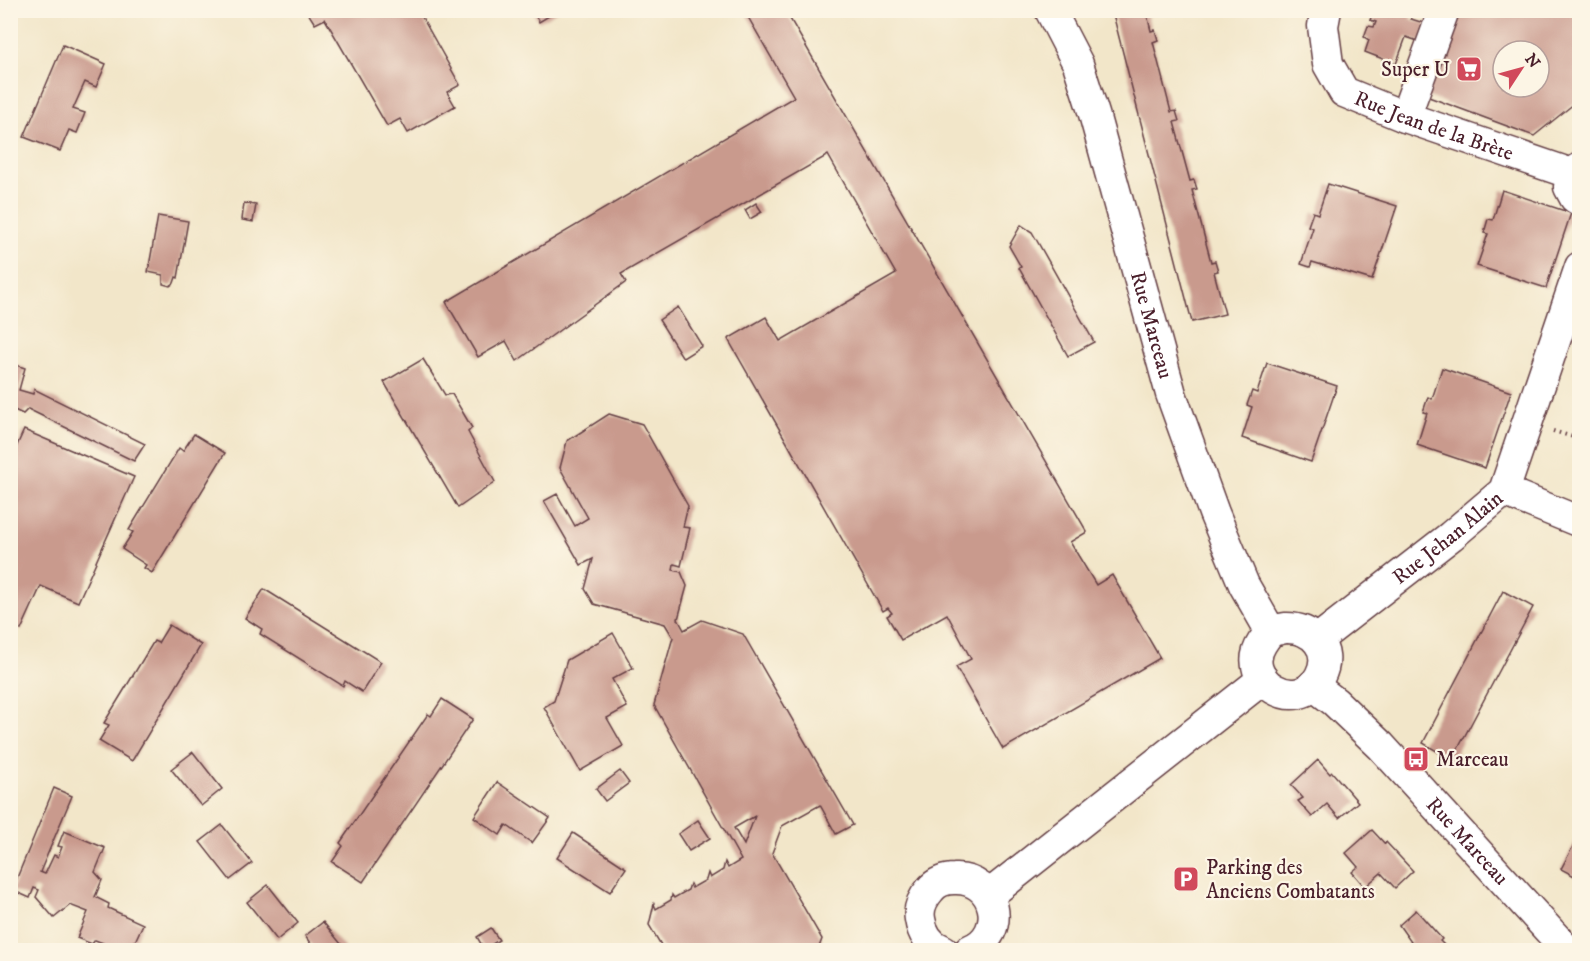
<svg xmlns="http://www.w3.org/2000/svg" width="1590" height="961" font-family="'IM FELL DW Pica',serif">
  <rect width="100%" height="100%" fill="#fcf5e5"/>
  <filter id="ink" filterUnits="userSpaceOnUse"><feTurbulence type="fractalNoise" baseFrequency=".0167" numOctaves="2"/><feDisplacementMap in="SourceGraphic" scale="12" xChannelSelector="R" yChannelSelector="G"/><feConvolveMatrix kernelMatrix="1 2 1 2 8 2 1 2 1" color-interpolation-filters="sRGB"/></filter>
  <filter id="wash" filterUnits="userSpaceOnUse"><feTurbulence type="fractalNoise" baseFrequency=".008" numOctaves="4" result="noise"/><feDisplacementMap in="SourceGraphic" scale="24" xChannelSelector="R" yChannelSelector="G"/><feGaussianBlur stdDeviation="1.35" result="paint"/><feColorMatrix in="noise" values="0 0 0 0 0 0 0 0 0 0 0 0 0 0 0 0 0 1.4 0 .05"/><feComposite in="paint" operator="in"/></filter>
  <g filter="url(#wash)">
    <rect width="100%" height="100%" fill="#f2e6c9"/>
    <g id="blocks">
      <g fill="#c99a8d" fill-rule="evenodd">
        <path d="M 312,10 L 418,10 L 460,85 L 447,92 L 455,106 L 408,133 L 400,119 L 387,126 L 325,19 L 315,24 L 308,13 Z"/>
        <path d="M 532,10 L 559,10 L 539,22 Z"/>
        <path d="M 744,10 L 785,10 L 1087,532 L 1070,542 L 1096,585 L 1112,575 L 1160,658 L 1003,749 L 956,667 L 971,659 L 947,614 L 901,640 L 887,616 L 892,613 L 888,608 L 883,611 L 728,339 L 766,317 L 780,341 L 896,274 L 828,155 L 621,274 L 626,282 L 517,361 L 506,341 L 478,357 L 446,302 L 794,97 Z"/>
        <path d="M 1112,10 L 1146,10 L 1151,31 L 1155,30 L 1158,40 L 1153,42 L 1171,112 L 1176,111 L 1179,121 L 1174,122 L 1190,181 L 1194,180 L 1197,189 L 1192,190 L 1211,262 L 1215,261 L 1218,271 L 1214,272 L 1225,314 L 1192,322 Z"/>
        <path d="M 1374,10 L 1414,10 L 1411,19 L 1427,24 L 1421,42 L 1406,37 L 1396,64 L 1365,52 L 1369,40 L 1364,37 L 1368,26 L 1374,27 L 1376,22 L 1370,20 Z"/>
        <path d="M 1457,10 L 1580,10 L 1580,99 L 1534,136 L 1426,96 ZM 1503,51 L 1539,51 L 1539,87 L 1503,87 Z"/>
        <path d="M 63,45 L 106,64 L 96,87 L 85,82 L 73,109 L 85,113 L 77,133 L 69,130 L 60,151 L 24,137 Z"/>
        <path d="M 1328,184 L 1397,206 L 1372,280 L 1312,262 L 1310,267 L 1301,264 L 1313,228 L 1308,226 L 1313,212 L 1318,214 Z"/>
        <path d="M 1502,190 L 1571,213 L 1546,288 L 1477,266 L 1488,234 L 1484,233 L 1488,219 L 1493,220 Z"/>
        <path d="M 244,203 L 256,205 L 253,222 L 242,220 Z"/>
        <path d="M 756,203 L 762,212 L 750,219 L 745,210 Z"/>
        <path d="M 158,216 L 188,221 L 178,278 L 176,277 L 174,283 L 170,286 L 163,284 L 163,275 L 148,272 Z"/>
        <path d="M 1021,225 L 1032,232 L 1094,342 L 1068,356 L 1019,268 L 1021,267 L 1009,246 Z"/>
        <path d="M 678,307 L 702,346 L 683,358 L 659,320 Z"/>
        <path d="M 423,359 L 445,395 L 452,394 L 472,428 L 468,432 L 495,482 L 458,508 L 384,382 Z"/>
        <path d="M 10,363 L 25,368 L 19,390 L 33,394 L 34,389 L 145,444 L 134,461 L 30,410 L 28,409 L 23,414 L 10,408 Z"/>
        <path d="M 1267,363 L 1337,386 L 1311,462 L 1242,438 L 1252,407 L 1247,405 L 1252,391 L 1257,393 Z"/>
        <path d="M 1442,368 L 1511,392 L 1485,468 L 1417,445 L 1427,413 L 1423,412 L 1428,397 L 1432,399 Z"/>
        <path d="M 609,414 L 642,424 L 688,506 L 683,527 L 690,528 L 681,566 L 674,564 L 673,570 L 681,572 L 687,586 L 678,619 L 684,630 L 702,620 L 743,634 L 853,825 L 836,834 L 820,805 L 782,826 L 772,853 L 822,939 L 818,950 L 664,950 L 649,925 L 654,904 L 656,909 L 671,900 L 672,895 L 674,898 L 688,890 L 690,884 L 692,888 L 706,880 L 708,873 L 710,878 L 723,870 L 725,862 L 728,868 L 741,860 L 654,705 L 673,637 L 665,624 L 594,604 L 585,589 L 593,559 L 581,565 L 544,501 L 557,494 L 575,526 L 588,518 L 560,468 L 567,441 ZM 755,816 L 744,845 L 734,828 Z"/>
        <path d="M 24,430 L 134,477 L 78,602 L 41,586 L 21,630 L 10,620 L 10,461 Z"/>
        <path d="M 194,434 L 225,453 L 152,573 L 144,568 L 146,565 L 122,549 L 133,532 L 129,530 L 179,448 L 183,451 Z"/>
        <path d="M 264,589 L 381,662 L 362,692 L 345,681 L 343,686 L 260,634 L 262,629 L 245,618 Z"/>
        <path d="M 1503,591 L 1533,607 L 1452,760 L 1423,743 Z"/>
        <path d="M 169,625 L 201,645 L 132,761 L 99,741 L 109,725 L 104,723 L 154,641 L 158,643 Z"/>
        <path d="M 613,633 L 633,668 L 612,679 L 627,707 L 607,718 L 623,746 L 580,771 L 544,707 L 554,701 L 567,660 Z"/>
        <path d="M 442,699 L 473,719 L 363,882 L 332,862 L 343,846 L 340,843 L 428,714 L 431,716 Z"/>
        <path d="M 193,752 L 222,789 L 201,806 L 171,769 Z"/>
        <path d="M 1318,760 L 1330,774 L 1332,772 L 1358,802 L 1339,818 L 1327,804 L 1312,817 L 1298,801 L 1303,798 L 1291,785 Z"/>
        <path d="M 620,771 L 629,783 L 605,801 L 596,789 Z"/>
        <path d="M 497,782 L 550,818 L 532,843 L 506,825 L 500,835 L 474,817 Z"/>
        <path d="M 54,788 L 72,796 L 40,872 L 45,874 L 54,855 L 58,857 L 62,847 L 58,846 L 64,831 L 105,848 L 95,872 L 102,880 L 95,897 L 109,904 L 108,908 L 143,924 L 131,950 L 105,950 L 101,949 L 103,943 L 95,940 L 92,944 L 77,938 L 88,912 L 70,905 L 54,918 L 36,897 L 39,890 L 34,888 L 30,898 L 12,890 Z"/>
        <path d="M 698,820 L 710,838 L 689,851 L 678,834 Z"/>
        <path d="M 222,825 L 252,863 L 230,880 L 200,842 Z"/>
        <path d="M 1372,830 L 1385,844 L 1386,842 L 1413,871 L 1395,888 L 1381,873 L 1365,887 L 1352,872 L 1358,867 L 1346,853 Z"/>
        <path d="M 573,833 L 626,868 L 610,892 L 557,858 Z"/>
        <path d="M 1580,833 L 1580,879 L 1561,869 Z"/>
        <path d="M 268,885 L 298,923 L 277,940 L 247,902 Z"/>
        <path d="M 1416,910 L 1442,939 L 1440,941 L 1449,950 L 1401,950 L 1411,942 L 1399,925 Z"/>
        <path d="M 323,922 L 346,950 L 308,950 L 313,947 L 305,936 Z"/>
        <path d="M 491,928 L 499,940 L 484,949 L 477,937 Z"/>
      </g>
    </g>
  </g>
  <g filter="url(#ink)">
    <use href="#blocks" fill-opacity="0" stroke="#633d43" stroke-width="1.5"/>
    <g fill="none" stroke-linecap="round" stroke-linejoin="round">
      <g stroke="#633d43" stroke-width="33">
        <g id="minor">
          <path id="s1" d="M 1050,10 L 1078,64 L 1094,114 L 1171,394 L 1214,513 L 1244,585 L 1271,632"/>
          <path id="s2" d="M 1326,10 L 1323,26 L 1328,64 L 1344,92 L 1405,117 L 1572,174"/>
          <path d="M 1405,117 L 1444,10"/>
          <path d="M 1580,168 L 1572,174 L 1569,187 L 1575,198 L 1580,201"/>
          <path d="M 1504,491 L 1580,522"/>
          <path d="M 1285,628 C 1312,627 1334,649 1320,676 C 1298,717 1238,680 1262,643 C 1264,640 1268,634 1271,632 C 1274,630 1281,629 1285,628 Z"/>
          <path id="s3" d="M 1317,640 L 1451,536 L 1504,491 L 1580,267"/>
          <path id="s4" d="M 1313,685 L 1335,702 L 1381,746 L 1567,950"/>
          <path d="M 989,895 L 1263,679"/>
          <path d="M 943,950 C 929,945 922,933 920,919 C 918,908 923,898 930,890 C 936,882 946,879 954,879 C 997,877 1009,934 970,950"/>
        </g>
      </g>
      <g stroke="#633d43" stroke-width="4" stroke-dasharray="1.5 4.5" stroke-linecap="butt">
        <path d="M 1553,431 L 1580,439"/>
        <path d="M 1575,581 L 1580,571"/>
      </g>
      <use href="#minor" stroke="#fff" stroke-width="30"/>
    </g>
  </g>
  <defs>
    <g id="supermarket-square" transform="scale(1.35)"><rect x="-9" y="-9" width="18" height="18" rx="4" fill="#d1495b" stroke="#fcf5e5"/><path d="M-6-5.5h2.5l.6 2H6L4.5 2H-2.5L-4.4-4H-6ZM-1.5 3.2a1.3 1.3 0 1 0 .1 0ZM3 3.2a1.3 1.3 0 1 0 .1 0Z" fill="#fff"/></g>
    <g id="bus-square" transform="scale(1.35)"><rect x="-9" y="-9" width="18" height="18" rx="4" fill="#d1495b" stroke="#fcf5e5"/><path d="M-5-6H5V4H4V6H2V4H-2V6H-4V4H-5ZM-3.5-4V0h7V-4ZM-3.5 1.2v1.5H-2V1.2ZM2 1.2v1.5H3.5V1.2Z" fill="#fff"/></g>
    <g id="parking-square" transform="scale(1.35)"><rect x="-9" y="-9" width="18" height="18" rx="4" fill="#d1495b" stroke="#fcf5e5"/><path d="M-3.5-5.5H1a3.5 3.5 0 0 1 0 7H-1V5.5H-3.5ZM-1-3.4V-.6H.8a1.4 1.4 0 0 0 0-2.8Z" fill="#fff"/></g>
  </defs>
  <g fill-rule="evenodd">
    <use href="#supermarket-square" x="1469" y="69"/>
    <use href="#bus-square" x="1416" y="759"/>
    <use href="#parking-square" x="1186" y="879"/>
  </g>
  <g text-anchor="middle" stroke-width="4.5" stroke-linejoin="round" paint-order="stroke">
    <g font-size="21" fill="#4a1f2b" stroke="#fcf5e5" text-anchor="start">
      <text x="1450" y="76" text-anchor="end">Super U</text>
      <text x="1436" y="766">Marceau</text>
      <text x="1206" y="874">Parking des<tspan x="1206" dy="24">Anciens Combatants</tspan></text>
    </g>
    <g font-size="21" fill="#4a1f2b" stroke="#fcf5e5">
      <text dy="7" stroke="none"><textPath href="#s2" startOffset="183">Rue Jean de la Brète</textPath></text>
      <text dy="7" stroke="none"><textPath href="#s1" startOffset="332">Rue Marceau</textPath></text>
      <text dy="7" stroke="none"><textPath href="#s3" startOffset="166">Rue Jehan Alain</textPath></text>
      <text dy="7" stroke="none"><textPath href="#s4" startOffset="220">Rue Marceau</textPath></text>
    </g>
  </g>
  <rect width="1590" height="961" fill="none" stroke="#fcf5e5" stroke-width="36"/>
  <g transform="translate(1521 69) rotate(54)"><circle r="28" fill="#fcf5e5" stroke="#b59f9b" stroke-width="1.5"/>
  <path d="M0-4.5L10 22L0 15L-10 22Z" fill="#d1495b"/>
  <text y="-9" font-size="16" font-weight="bold" text-anchor="middle" fill="#4a1f2b">N</text>
  </g>
</svg>
